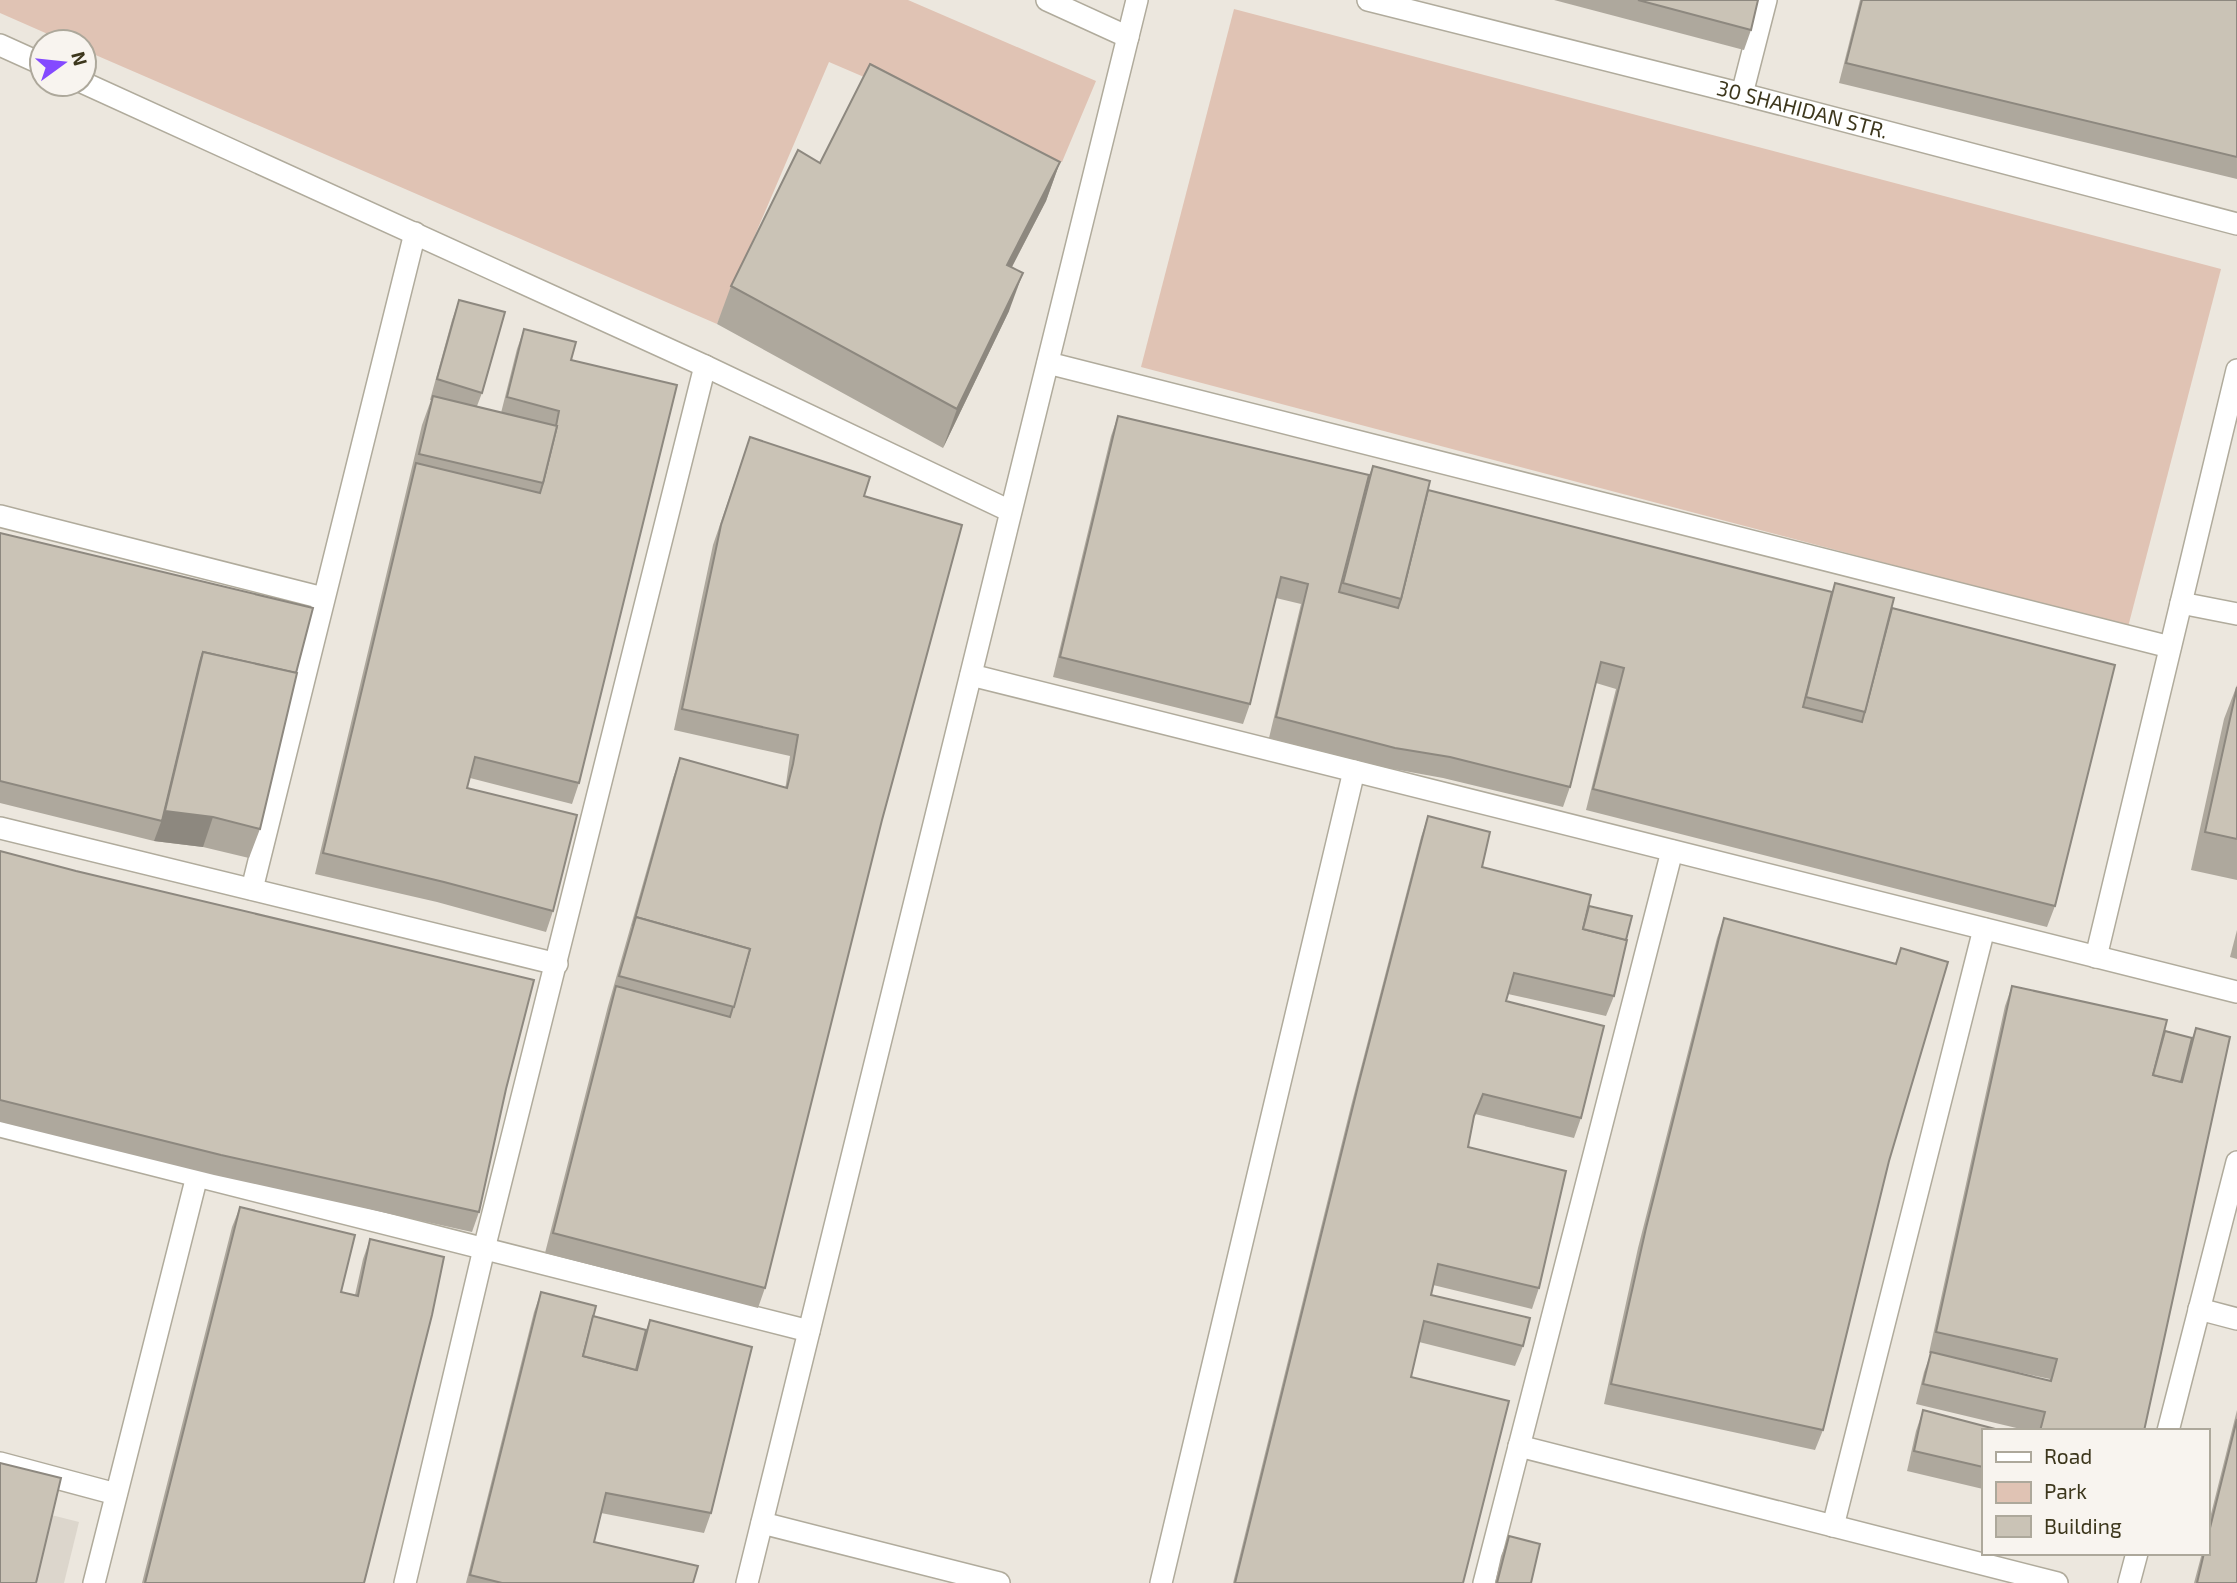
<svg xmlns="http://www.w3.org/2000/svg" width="2237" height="1583" font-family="'Exo 2',sans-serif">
  <rect width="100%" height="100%" fill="#ece7de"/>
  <path fill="#dcd6cc" d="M 0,1502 L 79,1522 L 64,1583 L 0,1583 Z"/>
  <g fill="#e0c3b4">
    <path d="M 0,0 L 908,0 L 1096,81 L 1062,162 L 829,62 L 717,324 L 84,50 L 84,42 L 66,42 L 0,13 Z"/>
    <path d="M 1234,9 L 2221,269 L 2128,627 L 1141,367 Z"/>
  </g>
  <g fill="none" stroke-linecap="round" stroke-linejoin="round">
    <g stroke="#b0ab9c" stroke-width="24">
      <g id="minor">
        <path d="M 1047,0 L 1128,37"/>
        <path id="s1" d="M 1368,0 L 1742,94 L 2237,224"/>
        <path d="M 0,45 L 42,64"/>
        <path d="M 84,83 L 705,366 L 1010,511"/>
        <path d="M 1742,94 L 1766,0"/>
        <path d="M 1048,363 L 2170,647"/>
        <path d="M 0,516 L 323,598"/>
        <path d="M 2181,603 L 2237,614"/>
        <path d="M 971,675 L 2237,992"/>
        <path d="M 0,828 L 557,964"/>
        <path d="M 252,889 L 415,233"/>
        <path d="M 2096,957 L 2237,370"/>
        <path d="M 0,1126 L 809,1331"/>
        <path d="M 2199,1309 L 2237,1319"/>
        <path d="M 2168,1431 L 2237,1162"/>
        <path d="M 1519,1446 L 2057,1583"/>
        <path d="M 0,1463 L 116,1494"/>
        <path d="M 762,1523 L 999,1583"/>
        <path d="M 1833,1526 L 1984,929"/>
        <path d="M 94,1583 L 197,1176"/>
        <path d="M 405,1583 L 484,1249 L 705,366"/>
        <path d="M 747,1583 L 1137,0"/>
        <path d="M 1161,1583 L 1354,771"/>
        <path d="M 1484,1583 L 1672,851"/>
        <path d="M 2129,1583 L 2137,1553"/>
      </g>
    </g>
    <use href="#minor" stroke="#fff" stroke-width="21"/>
  </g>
  <g fill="#aea89d" fill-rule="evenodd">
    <path d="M 1554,0 L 1758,0 L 1751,30 L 1744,50 Z"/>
    <path d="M 1860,0 L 2237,0 L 2237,179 L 1839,83 Z"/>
    <path d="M 1060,162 L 1046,201 L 1012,267 L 1009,311 L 943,448 L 717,324 L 731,286 L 820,163 Z"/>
    <path d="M 459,300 L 482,393 L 477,406 L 501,413 L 517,349 L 524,329 L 571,360 L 579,783 L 572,804 L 470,778 L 467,788 L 553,911 L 546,932 L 437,902 L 315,874 L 422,425 L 431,400 L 430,400 L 452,320 Z"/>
    <path d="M 1118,416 L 1369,475 L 1373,466 L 1428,490 L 1832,592 L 1835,583 L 1892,608 L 2055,906 L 2047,927 L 1586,810 L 1616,689 L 1596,683 L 1570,787 L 1563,807 L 1443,778 L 1388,768 L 1269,738 L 1301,604 L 1276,598 L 1250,704 L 1243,724 L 1053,677 L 1111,436 Z"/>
    <path d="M 750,437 L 864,496 L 882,820 L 765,1288 L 758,1308 L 545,1253 L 608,1006 L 673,778 L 680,758 L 785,788 L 786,784 L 790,756 L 674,730 L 713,545 Z"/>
    <path d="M 0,533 L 296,673 L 260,829 L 249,858 L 203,847 L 154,841 L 0,803 Z"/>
    <path d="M 2237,685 L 2237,880 L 2191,870 L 2224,719 Z"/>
    <path d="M 1428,816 L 1482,867 L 1589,906 L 1626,940 L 1614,996 L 1606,1016 L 1508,994 L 1506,1001 L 1581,1118 L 1574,1138 L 1475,1114 L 1468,1147 L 1539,1288 L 1532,1309 L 1433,1285 L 1431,1295 L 1523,1346 L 1515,1366 L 1419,1342 L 1411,1377 L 1463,1583 L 1233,1583 L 1351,1106 L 1421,837 Z"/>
    <path d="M 0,851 L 506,1089 L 479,1212 L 472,1232 L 214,1175 L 0,1122 Z"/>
    <path d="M 1724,918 L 1895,964 L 1901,948 L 1889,1161 L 1823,1430 L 1815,1450 L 1604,1404 L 1638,1248 L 1717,938 Z"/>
    <path d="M 2237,930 L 2237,959 L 2230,957 Z"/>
    <path d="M 2012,986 L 2192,1038 L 2196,1028 L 2144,1431 L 2029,1431 L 1916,1404 L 1924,1372 L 1931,1353 L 1929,1353 L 2005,1006 ZM 1971,1362 L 2050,1379 L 2049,1381 Z"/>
    <path d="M 240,1207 L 341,1292 L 355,1295 L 363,1259 L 370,1239 L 364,1583 L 142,1583 L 232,1227 Z"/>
    <path d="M 541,1292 L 593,1316 L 646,1330 L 650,1320 L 711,1513 L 704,1533 L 601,1513 L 594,1542 L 693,1583 L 466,1583 L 534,1312 Z"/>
    <path d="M 1923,1410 L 1983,1431 L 1983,1489 L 1907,1471 L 1916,1431 Z"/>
    <path d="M 2237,1410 L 2237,1583 L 2194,1583 L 2202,1553 L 2207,1553 L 2207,1530 Z"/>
    <path d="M 1509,1536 L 1531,1583 L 1495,1583 L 1501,1556 Z"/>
  </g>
  <g fill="#8d887f">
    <path d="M 1060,162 L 1046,201 L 993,303 L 1007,265 Z"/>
    <path d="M 1023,273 L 1009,311 L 943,448 L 957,409 Z"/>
    <path d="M 165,811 L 213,817 L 203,847 L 154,841 Z"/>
  </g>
  <g fill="#cac3b6" stroke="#8d887f" stroke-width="2">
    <path d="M 1638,0 L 1758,0 L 1751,30 Z"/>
    <path d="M 1862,0 L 2237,0 L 2237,157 L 1846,63 Z"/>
    <path d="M 870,64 L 1060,162 L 1007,265 L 1023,273 L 957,409 L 731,286 L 798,150 L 820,163 Z"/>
    <path d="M 459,300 L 505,312 L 482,393 L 437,379 Z"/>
    <path d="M 524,329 L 576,342 L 571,360 L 677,385 L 579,783 L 475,757 L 467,788 L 577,815 L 553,911 L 444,882 L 323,853 L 416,463 L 540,493 L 543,483 L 557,426 L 556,426 L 559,411 L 507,397 Z"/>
    <path d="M 433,396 L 557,426 L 543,483 L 419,454 Z"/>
    <path d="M 1118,416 L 1369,475 L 1339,592 L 1398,608 L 1401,599 L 1428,490 L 1832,592 L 1803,707 L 1831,714 L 1862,722 L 1892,608 L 2115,665 L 2055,906 L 1593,789 L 1624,668 L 1601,662 L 1570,787 L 1450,757 L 1395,748 L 1276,717 L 1308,584 L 1281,577 L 1250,704 L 1060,657 Z"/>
    <path d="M 750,437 L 870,477 L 864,496 L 962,525 L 882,820 L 765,1288 L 553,1233 L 616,986 L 730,1017 L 750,949 L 636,917 L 633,926 L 680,758 L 787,788 L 793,764 L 798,735 L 682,709 L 721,525 Z"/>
    <path d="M 1373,466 L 1430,481 L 1401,599 L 1343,583 Z"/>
    <path d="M 0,533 L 313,608 L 296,673 L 203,652 L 200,662 L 162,821 L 0,781 Z"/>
    <path d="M 1835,583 L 1894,598 L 1865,712 L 1806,697 Z"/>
    <path d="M 203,652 L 297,673 L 260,829 L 213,817 L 165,811 Z"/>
    <path d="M 2237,687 L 2237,839 L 2205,832 Z"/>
    <path d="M 1428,816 L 1490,832 L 1482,867 L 1591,895 L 1583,929 L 1627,940 L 1614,996 L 1514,973 L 1506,1001 L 1604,1026 L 1581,1118 L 1483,1094 L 1474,1116 L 1468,1147 L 1566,1171 L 1539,1288 L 1438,1264 L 1431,1295 L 1530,1318 L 1523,1346 L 1424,1321 L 1411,1377 L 1509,1401 L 1463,1583 L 1235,1583 L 1358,1086 Z"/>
    <path d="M 0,851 L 76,871 L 534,980 L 506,1089 L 479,1212 L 221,1155 L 0,1100 Z"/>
    <path d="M 1589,906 L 1632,916 L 1626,940 L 1583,929 Z"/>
    <path d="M 636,917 L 750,949 L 734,1007 L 619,976 Z"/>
    <path d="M 1724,918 L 1896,964 L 1901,948 L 1948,962 L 1889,1161 L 1823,1430 L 1611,1384 L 1646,1228 Z"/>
    <path d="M 2012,986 L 2167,1020 L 2153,1075 L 2182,1082 L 2196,1028 L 2230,1037 L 2144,1431 L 2040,1431 L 2045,1412 L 1923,1384 L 1931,1352 L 2051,1381 L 2057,1359 L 1936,1332 Z"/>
    <path d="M 2165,1031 L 2192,1038 L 2181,1082 L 2153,1075 Z"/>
    <path d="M 240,1207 L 355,1235 L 341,1292 L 358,1296 L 370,1239 L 444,1257 L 432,1315 L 364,1583 L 145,1583 Z"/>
    <path d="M 541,1292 L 596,1306 L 583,1356 L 613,1364 L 637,1370 L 650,1320 L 752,1347 L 711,1513 L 606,1493 L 594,1542 L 698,1566 L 693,1583 L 502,1583 L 470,1575 Z"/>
    <path d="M 593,1316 L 646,1330 L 636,1370 L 583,1356 Z"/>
    <path d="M 1923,1410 L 2003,1431 L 1983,1431 L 1983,1467 L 1914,1451 Z"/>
    <path d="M 2237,1419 L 2237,1583 L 2197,1583 L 2204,1553 L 2207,1553 L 2207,1540 Z"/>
    <path d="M 0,1463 L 61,1478 L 36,1583 L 0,1583 Z"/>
    <path d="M 1509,1536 L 1540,1544 L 1531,1583 L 1497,1583 Z"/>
  </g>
  <g text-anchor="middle" stroke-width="5" stroke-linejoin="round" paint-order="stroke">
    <g font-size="21" fill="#3d371d" stroke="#f8f4ef">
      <text dy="7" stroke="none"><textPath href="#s1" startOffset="448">30 SHAHIDAN STR.</textPath></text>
    </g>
  </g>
  <rect x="1982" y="1429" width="228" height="126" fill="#f8f4ef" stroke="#ada89b" stroke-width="2"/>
  <rect x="1996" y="1452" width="35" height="10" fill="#ffffff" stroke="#ada89b" stroke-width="2"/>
  <text x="2044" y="1464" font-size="21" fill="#3d371d">Road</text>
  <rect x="1996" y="1482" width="35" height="21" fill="#e0c3b4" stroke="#ada89b" stroke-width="2"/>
  <text x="2044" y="1499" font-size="21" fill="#3d371d">Park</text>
  <rect x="1996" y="1516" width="35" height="21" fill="#cac3b6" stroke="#ada89b" stroke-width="2"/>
  <text x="2044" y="1534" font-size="21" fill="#3d371d">Building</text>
  <g transform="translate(63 63) rotate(75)"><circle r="33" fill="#f8f4ef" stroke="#ada89b" stroke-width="2"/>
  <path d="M0-5L12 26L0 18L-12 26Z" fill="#8449ff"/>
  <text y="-10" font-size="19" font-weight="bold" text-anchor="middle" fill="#3d371d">N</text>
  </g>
</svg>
